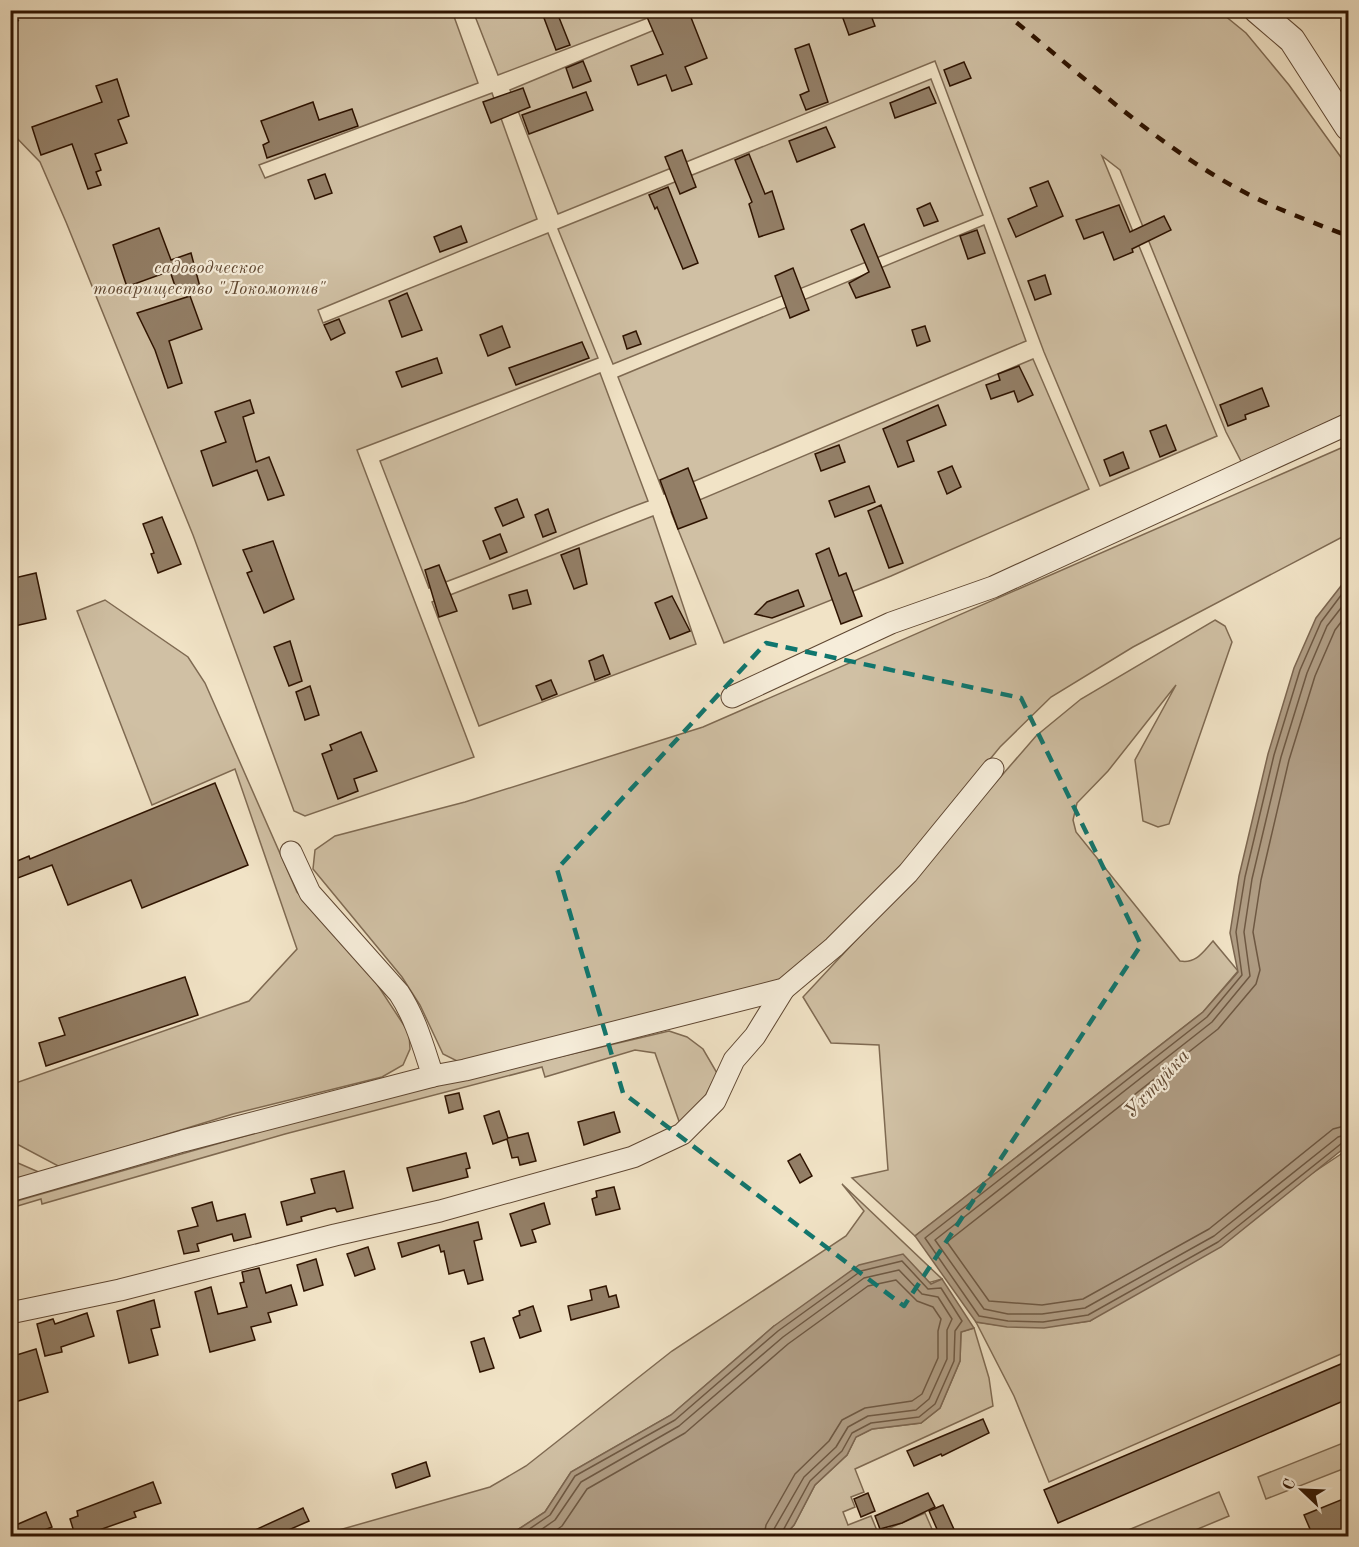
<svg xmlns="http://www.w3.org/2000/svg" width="1359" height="1547" font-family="'Old Standard TT',serif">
  <rect width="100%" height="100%" fill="#f1e3c6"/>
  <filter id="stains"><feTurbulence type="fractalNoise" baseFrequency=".00333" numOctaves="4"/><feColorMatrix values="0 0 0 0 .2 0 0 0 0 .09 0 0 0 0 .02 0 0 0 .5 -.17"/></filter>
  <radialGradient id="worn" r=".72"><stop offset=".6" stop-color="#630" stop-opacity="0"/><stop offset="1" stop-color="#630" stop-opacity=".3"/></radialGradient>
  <g fill="#d0c0a4" stroke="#7f6a52" stroke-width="1.5">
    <path d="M 10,11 L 452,11 L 478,83 L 259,165 L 265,178 L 492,93 L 537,219 L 318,310 L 323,323 L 548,233 L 598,358 L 357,450 L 474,757 L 305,816 L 294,811 L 193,535 L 66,222 L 40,162 L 11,132 Z"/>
    <path d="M 473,11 L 666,11 L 498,75 Z"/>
    <path d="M 700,11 L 1219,11 L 1246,33 L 1289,85 L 1348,167 L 1348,418 L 1242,463 L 1226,432 L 1120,170 L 1102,156 L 1217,436 L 1100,486 L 1044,352 L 935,61 L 558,214 L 510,90 Z"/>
    <path d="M 931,79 L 983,215 L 613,364 L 558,229 Z"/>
    <path d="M 984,225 L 1026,341 L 664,494 L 618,377 Z"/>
    <path d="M 1033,359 L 1089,489 L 891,576 L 724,643 L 671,512 Z"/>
    <path d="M 600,373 L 648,501 C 574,528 503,562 429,588 L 380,461 Z"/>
    <path d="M 1348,445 L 1348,534 L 1133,647 L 1051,697 L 1000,747 L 917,848 L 855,915 L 783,980 L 461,1063 L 443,1054 L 420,1005 L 402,977 L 313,869 L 315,850 L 335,836 L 465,802 L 703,727 Z"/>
    <path d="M 653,516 L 696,644 L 479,726 L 432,602 Z"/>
    <path d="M 105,600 L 188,657 L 205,683 L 297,892 L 371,975 L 409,1033 L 410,1049 L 403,1065 L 382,1077 L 233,1114 L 60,1167 L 13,1142 L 10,1085 L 249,1001 L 297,949 L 235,769 L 152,805 L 77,611 Z"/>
    <path d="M 1215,620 L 1225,626 L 1232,642 L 1169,824 L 1158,827 L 1143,821 L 1135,760 L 1176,685 L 1108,771 L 1077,803 L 1073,820 L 1076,832 L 1180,961 C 1196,964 1203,952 1213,941 L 1238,971 L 1203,1012 L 915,1236 L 852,1178 L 888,1170 L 879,1045 L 831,1043 L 803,997 L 898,895 L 1036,736 L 1081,699 Z"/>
    <path d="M 669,1031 L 687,1037 L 703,1049 L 717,1073 L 697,1112 L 680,1124 L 655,1053 L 635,1050 L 545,1077 L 542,1067 L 285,1134 L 42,1204 L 41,1199 L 11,1208 L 11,1204 L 20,1200 L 283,1125 L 283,1122 Z"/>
    <path d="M 1348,1145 L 1348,1351 L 1049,1482 L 1014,1396 L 976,1322 C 1015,1329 1050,1327 1090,1321 L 1341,1154 Z"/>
    <path d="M 11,1160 L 41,1173 L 11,1185 Z"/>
    <path d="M 842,1184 L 942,1279 L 774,1326 L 671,1415 L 571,1472 L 545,1512 L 508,1536 L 318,1536 L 490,1487 L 526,1466 L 672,1351 L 846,1236 L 864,1211 Z"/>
    <path d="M 974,1328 L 989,1378 L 993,1406 L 855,1469 L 864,1492 L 851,1497 L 855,1507 L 843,1512 L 848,1525 L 871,1516 L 878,1533 L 925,1513 L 935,1536 L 784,1536 L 794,1525 L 815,1485 L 847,1455 L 856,1437 L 872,1429 L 921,1423 L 940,1408 L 960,1361 L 961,1332 Z"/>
    <path d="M 1348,1441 L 1348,1467 L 1266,1499 L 1258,1477 Z"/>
    <path d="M 1219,1492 L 1229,1516 L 1181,1536 L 1114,1536 Z"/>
  </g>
  <g fill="#af9c83" stroke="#7b654f" stroke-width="1.5">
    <path d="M 1348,577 L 1348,1145 L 1221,1247 L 1090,1321 L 1044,1328 L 1007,1327 L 976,1322 L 915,1236 L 1203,1012 L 1238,972 L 1230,933 L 1239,876 L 1268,754 L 1294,668 L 1316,618 Z"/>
    <path d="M 903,1254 L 931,1284 L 942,1279 L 974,1328 L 961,1332 L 960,1361 L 940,1408 L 921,1423 L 872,1429 L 856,1437 L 847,1455 L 815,1485 L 794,1525 L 784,1536 L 508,1536 L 545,1512 L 571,1472 L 671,1415 L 774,1326 L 859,1265 Z"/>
  </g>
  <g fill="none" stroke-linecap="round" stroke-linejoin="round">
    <g stroke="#6e5842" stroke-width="1.5">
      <path d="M 1348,586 L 1321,622 L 1300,670 L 1274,755 L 1245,877 L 1236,932 L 1242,975 L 1207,1017 L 925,1238 L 979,1316 L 1008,1321 L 1043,1322 L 1088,1315 L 1218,1242 L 1342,1143 L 1348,1142"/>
      <path d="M 1348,599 L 1327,626 L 1307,673 L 1281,757 L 1252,879 L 1244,932 L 1250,976 L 1212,1022 L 935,1240 L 984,1309 L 1008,1314 L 1042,1314 L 1085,1308 L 1214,1236 L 1338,1137 L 1348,1134"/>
      <path d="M 1348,613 L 1335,630 L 1315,676 L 1289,760 L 1261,880 L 1253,932 L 1260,970 L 1256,984 L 1218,1029 L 947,1242 L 989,1301 L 1042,1305 L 1083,1299 L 1209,1229 L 1333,1129 L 1348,1125"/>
      <path d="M 519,1536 L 550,1515 L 575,1476 L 675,1420 L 778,1331 L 861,1271 L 902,1261 L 928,1289 L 941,1288 L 962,1321 L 955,1331 L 954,1361 L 935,1404 L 919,1417 L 871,1423 L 852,1433 L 842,1451 L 810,1481 L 780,1536"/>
      <path d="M 532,1536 L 555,1520 L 581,1482 L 679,1426 L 783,1337 L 864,1278 L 899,1270 L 922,1294 L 938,1297 L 952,1319 L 947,1330 L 947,1359 L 929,1399 L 916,1410 L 868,1416 L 848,1427 L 836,1447 L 804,1477 L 774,1529 L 773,1536"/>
      <path d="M 548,1536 L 562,1526 L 587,1489 L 685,1433 L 788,1344 L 868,1286 L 896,1280 L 917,1301 L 933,1307 L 941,1319 L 938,1331 L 938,1358 L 922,1394 L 912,1401 L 865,1408 L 842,1420 L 829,1441 L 795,1474 L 766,1525 L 764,1536"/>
    </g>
  </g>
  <g fill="#937f67" stroke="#2e1300" stroke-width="1.5">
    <path d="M 541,10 L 556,10 L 570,45 L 556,50 Z"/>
    <path d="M 644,10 L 688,10 L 707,58 L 685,67 L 692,84 L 672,91 L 666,75 L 638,85 L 631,66 L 663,54 Z"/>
    <path d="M 840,10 L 869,10 L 875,26 L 849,35 Z"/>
    <path d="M 809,44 L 828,102 L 806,110 L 800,95 L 809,91 L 795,49 Z"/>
    <path d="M 583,61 L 591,81 L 573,88 L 566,68 Z"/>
    <path d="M 964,62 L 971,78 L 950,86 L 944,70 Z"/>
    <path d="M 117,79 L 129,116 L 118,120 L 127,143 L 95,154 L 101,170 L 96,172 L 101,185 L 88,189 L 72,144 L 41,155 L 32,127 L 102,102 L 96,86 Z"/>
    <path d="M 929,87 L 936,103 L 895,118 L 890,103 Z"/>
    <path d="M 523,88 L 530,107 L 491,123 L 483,102 Z"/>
    <path d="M 586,92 L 593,110 L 529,134 L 522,115 Z"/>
    <path d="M 313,102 L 319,120 L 352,109 L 358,126 L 267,158 L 263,145 L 269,142 L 261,121 Z"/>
    <path d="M 826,127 L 835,147 L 797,162 L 789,141 Z"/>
    <path d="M 682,150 L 696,187 L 680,194 L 665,157 Z"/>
    <path d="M 749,154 L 765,194 L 772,191 L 784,229 L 759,237 L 749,204 L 752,202 L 735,160 Z"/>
    <path d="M 325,174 L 332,193 L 315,199 L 308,180 Z"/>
    <path d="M 1048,181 L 1063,216 L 1016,237 L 1008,219 L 1037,206 L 1030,188 Z"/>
    <path d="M 668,187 L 698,263 L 683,269 L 657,207 L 655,209 L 649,195 Z"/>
    <path d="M 930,203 L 938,221 L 924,226 L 917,209 Z"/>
    <path d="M 1119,205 L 1130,232 L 1164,216 L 1171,230 L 1132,249 L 1133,252 L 1114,260 L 1103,232 L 1084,239 L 1076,220 Z"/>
    <path d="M 864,224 L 890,287 L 856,298 L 849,283 L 869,272 L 851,230 Z"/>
    <path d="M 461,226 L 467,242 L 440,252 L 434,237 Z"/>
    <path d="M 159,228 L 171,260 L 191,253 L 200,287 L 178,295 L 170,271 L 129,286 L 126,284 L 113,245 Z"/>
    <path d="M 977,230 L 985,253 L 968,259 L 960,236 Z"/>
    <path d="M 793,268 L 809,310 L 790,318 L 775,276 Z"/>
    <path d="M 1045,275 L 1051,294 L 1035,300 L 1028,281 Z"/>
    <path d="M 407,293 L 422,330 L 402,337 L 389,301 Z"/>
    <path d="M 190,296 L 202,329 L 169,341 L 182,383 L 168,388 L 155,350 L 137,313 Z"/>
    <path d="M 339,319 L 345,333 L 331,340 L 324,325 Z"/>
    <path d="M 502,326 L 510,347 L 488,356 L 480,335 Z"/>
    <path d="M 925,326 L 930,341 L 917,346 L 912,330 Z"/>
    <path d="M 636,331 L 641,344 L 627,349 L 623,336 Z"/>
    <path d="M 582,342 L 589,358 L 516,385 L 509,368 Z"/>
    <path d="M 437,358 L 442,373 L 402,387 L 396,372 Z"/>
    <path d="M 1019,366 L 1033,395 L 1018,402 L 1014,391 L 991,399 L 986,385 L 1000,380 L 998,374 Z"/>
    <path d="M 1262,388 L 1269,406 L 1245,415 L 1246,419 L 1228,426 L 1220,405 Z"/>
    <path d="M 250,400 L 254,413 L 243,417 L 256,462 L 269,457 L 284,495 L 268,500 L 257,470 L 213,486 L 201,451 L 226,442 L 215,412 Z"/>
    <path d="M 938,405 L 946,425 L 907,441 L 914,461 L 898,467 L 883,429 Z"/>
    <path d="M 1166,425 L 1176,450 L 1160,457 L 1150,431 Z"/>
    <path d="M 839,445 L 845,462 L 821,471 L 815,454 Z"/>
    <path d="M 1123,452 L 1129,468 L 1110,476 L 1104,460 Z"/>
    <path d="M 952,466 L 961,487 L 947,494 L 938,472 Z"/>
    <path d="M 688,468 L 707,518 L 678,529 L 660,480 Z"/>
    <path d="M 869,486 L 875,502 L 835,517 L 829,501 Z"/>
    <path d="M 517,499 L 524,517 L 503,526 L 495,508 Z"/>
    <path d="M 881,505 L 903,563 L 889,568 L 868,511 Z"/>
    <path d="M 548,509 L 556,532 L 543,537 L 535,515 Z"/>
    <path d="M 162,517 L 181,564 L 158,573 L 151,554 L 154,553 L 143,524 Z"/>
    <path d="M 500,534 L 507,552 L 490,559 L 483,541 Z"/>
    <path d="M 273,541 L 294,599 L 264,613 L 247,573 L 252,571 L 243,550 Z"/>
    <path d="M 579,548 L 587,584 L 574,589 L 561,555 Z"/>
    <path d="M 829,548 L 839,576 L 846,573 L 862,616 L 841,624 L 816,554 Z"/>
    <path d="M 439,565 L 457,611 L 439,617 L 425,570 Z"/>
    <path d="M 36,573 L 46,619 L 10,627 L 10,579 Z"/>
    <path d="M 527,590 L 531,604 L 513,609 L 509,595 Z"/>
    <path d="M 798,590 L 804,606 L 772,618 L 755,614 L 767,602 Z"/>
    <path d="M 672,596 L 690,631 L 670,639 L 655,603 Z"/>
    <path d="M 290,641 L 302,681 L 289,686 L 274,647 Z"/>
    <path d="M 603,655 L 610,674 L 595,680 L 589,661 Z"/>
    <path d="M 551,680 L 557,694 L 542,700 L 536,686 Z"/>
    <path d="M 310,686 L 319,715 L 305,720 L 296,692 Z"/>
    <path d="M 361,732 L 377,771 L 354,779 L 358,791 L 338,799 L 322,754 L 332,750 L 330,745 Z"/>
    <path d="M 215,783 L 248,865 L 142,908 L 131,880 L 68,905 L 52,865 L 10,881 L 10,864 L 29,856 L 30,859 Z"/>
    <path d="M 185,977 L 198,1015 L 46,1066 L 39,1043 L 65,1035 L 59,1018 Z"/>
    <path d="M 459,1093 L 463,1109 L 449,1113 L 445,1096 Z"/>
    <path d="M 499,1111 L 508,1138 L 528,1133 L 536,1161 L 520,1165 L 518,1157 L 512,1158 L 507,1139 L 493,1144 L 484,1116 Z"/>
    <path d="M 614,1112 L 620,1132 L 584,1145 L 578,1122 Z"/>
    <path d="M 466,1153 L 470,1168 L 466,1169 L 468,1177 L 413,1191 L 407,1168 Z"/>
    <path d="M 800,1154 L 812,1176 L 800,1183 L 788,1161 Z"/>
    <path d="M 344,1171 L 353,1208 L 337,1212 L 335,1208 L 329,1209 L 301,1217 L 302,1221 L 287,1225 L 281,1202 L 315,1193 L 311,1179 Z"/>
    <path d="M 614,1187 L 620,1209 L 596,1215 L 592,1199 L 597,1197 L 596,1191 Z"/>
    <path d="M 212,1202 L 217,1221 L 245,1214 L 251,1237 L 234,1241 L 232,1234 L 197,1244 L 199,1251 L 184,1254 L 178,1231 L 198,1226 L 192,1208 Z"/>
    <path d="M 544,1203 L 550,1224 L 532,1230 L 536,1242 L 521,1246 L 510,1214 Z"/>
    <path d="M 478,1222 L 482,1239 L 474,1241 L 483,1280 L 468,1284 L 464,1270 L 449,1274 L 444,1251 L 441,1252 L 439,1245 L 402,1257 L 398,1243 Z"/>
    <path d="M 368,1247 L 375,1269 L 355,1276 L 347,1254 Z"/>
    <path d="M 316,1259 L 323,1285 L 304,1291 L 297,1265 Z"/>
    <path d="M 259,1268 L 266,1293 L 291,1285 L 297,1305 L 268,1313 L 271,1322 L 251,1327 L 255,1340 L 210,1352 L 195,1292 L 211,1287 L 218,1314 L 247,1307 L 240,1283 L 244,1282 L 242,1272 Z"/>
    <path d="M 606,1286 L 609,1297 L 616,1295 L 619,1307 L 571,1320 L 568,1306 L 592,1300 L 590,1290 Z"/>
    <path d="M 154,1300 L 160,1327 L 151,1329 L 158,1355 L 129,1363 L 117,1311 Z"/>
    <path d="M 533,1306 L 541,1331 L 520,1338 L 513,1318 L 520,1315 L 519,1311 Z"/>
    <path d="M 87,1313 L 94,1336 L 61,1347 L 62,1352 L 45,1356 L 37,1324 L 53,1319 L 55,1324 Z"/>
    <path d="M 484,1338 L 494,1368 L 480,1372 L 471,1342 Z"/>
    <path d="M 36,1349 L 48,1392 L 15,1402 L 10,1357 Z"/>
    <path d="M 1348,1361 L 1348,1399 L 1058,1523 L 1044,1490 Z"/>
    <path d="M 983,1419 L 989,1433 L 942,1456 L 941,1454 L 914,1466 L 907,1451 Z"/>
    <path d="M 426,1462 L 430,1476 L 396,1488 L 392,1474 Z"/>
    <path d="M 153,1482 L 161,1503 L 134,1512 L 136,1517 L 85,1535 L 84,1532 L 75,1535 L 70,1519 L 78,1516 L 77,1511 Z"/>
    <path d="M 868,1493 L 875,1511 L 861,1517 L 854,1499 Z"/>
    <path d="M 928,1493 L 935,1507 L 902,1523 L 880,1529 L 875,1516 Z"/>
    <path d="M 1348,1497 L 1348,1536 L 1313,1536 L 1304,1515 Z"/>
    <path d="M 943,1505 L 957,1536 L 940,1536 L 929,1511 Z"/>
    <path d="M 303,1508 L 309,1521 L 275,1536 L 242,1536 Z"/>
    <path d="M 46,1512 L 52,1527 L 30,1536 L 21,1536 L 16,1525 Z"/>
  </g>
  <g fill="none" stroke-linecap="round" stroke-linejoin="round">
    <g stroke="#5f4732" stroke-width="23">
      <g id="minor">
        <path d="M 732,697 L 891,623 L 993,587 L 1348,424"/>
        <path d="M 433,1076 L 465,1070 L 784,989 L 834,947 L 908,873 L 993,769"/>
        <path d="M 10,1191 L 183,1141 L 433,1076 C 423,1046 416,1019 399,993 L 310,893 L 291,852"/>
        <path d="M 10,1313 L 120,1290 L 335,1235 L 440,1211 L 633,1157 L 682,1134 L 715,1101 L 734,1060 L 755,1036 L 784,989"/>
      </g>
    </g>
    <g stroke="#5f4732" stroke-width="28">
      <path id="tertiary" d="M 1257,10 L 1292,40 L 1348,127"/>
    </g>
    <use href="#minor" stroke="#f6edda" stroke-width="21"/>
    <use href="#tertiary" stroke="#f6edda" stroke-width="26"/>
    <g stroke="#2e1300" stroke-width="4.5" stroke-dasharray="10 10" stroke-linecap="butt">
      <path d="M 1001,10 C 1075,69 1149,139 1231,185 C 1268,206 1309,221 1348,236"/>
      <path d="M 10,25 L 30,10"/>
    </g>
  </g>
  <path fill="none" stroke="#0f766e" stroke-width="4.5" stroke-dasharray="12 8" stroke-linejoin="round" d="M 766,643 L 1021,698 L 1141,945 L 904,1306 L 623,1093 L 557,869 Z"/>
  <g text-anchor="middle" stroke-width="4.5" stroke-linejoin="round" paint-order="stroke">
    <g font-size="18" font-style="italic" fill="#5f4731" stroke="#f6edda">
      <text x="209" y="273">садоводческое<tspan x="209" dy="21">товарищество "Локомотив"</tspan></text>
    </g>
    <g font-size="20" font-style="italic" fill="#624a34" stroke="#f6edda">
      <text transform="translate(1156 1083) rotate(-47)" y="7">Ухтуйка</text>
    </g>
  </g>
  <rect width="1359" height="1547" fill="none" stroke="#f1e3c6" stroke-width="36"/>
  <rect x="12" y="12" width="1335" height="1523" fill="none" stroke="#2e1300" stroke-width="3"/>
  <rect x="18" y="18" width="1323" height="1511" fill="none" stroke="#2e1300" stroke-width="1.5"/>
  <g transform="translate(1302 1490) rotate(293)" stroke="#f6edda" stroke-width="4.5" paint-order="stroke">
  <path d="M0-4.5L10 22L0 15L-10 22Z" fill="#2e1300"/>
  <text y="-9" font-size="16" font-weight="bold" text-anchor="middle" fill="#2e1300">С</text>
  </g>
  <rect width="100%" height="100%" filter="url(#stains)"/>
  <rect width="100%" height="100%" fill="url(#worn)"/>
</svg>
